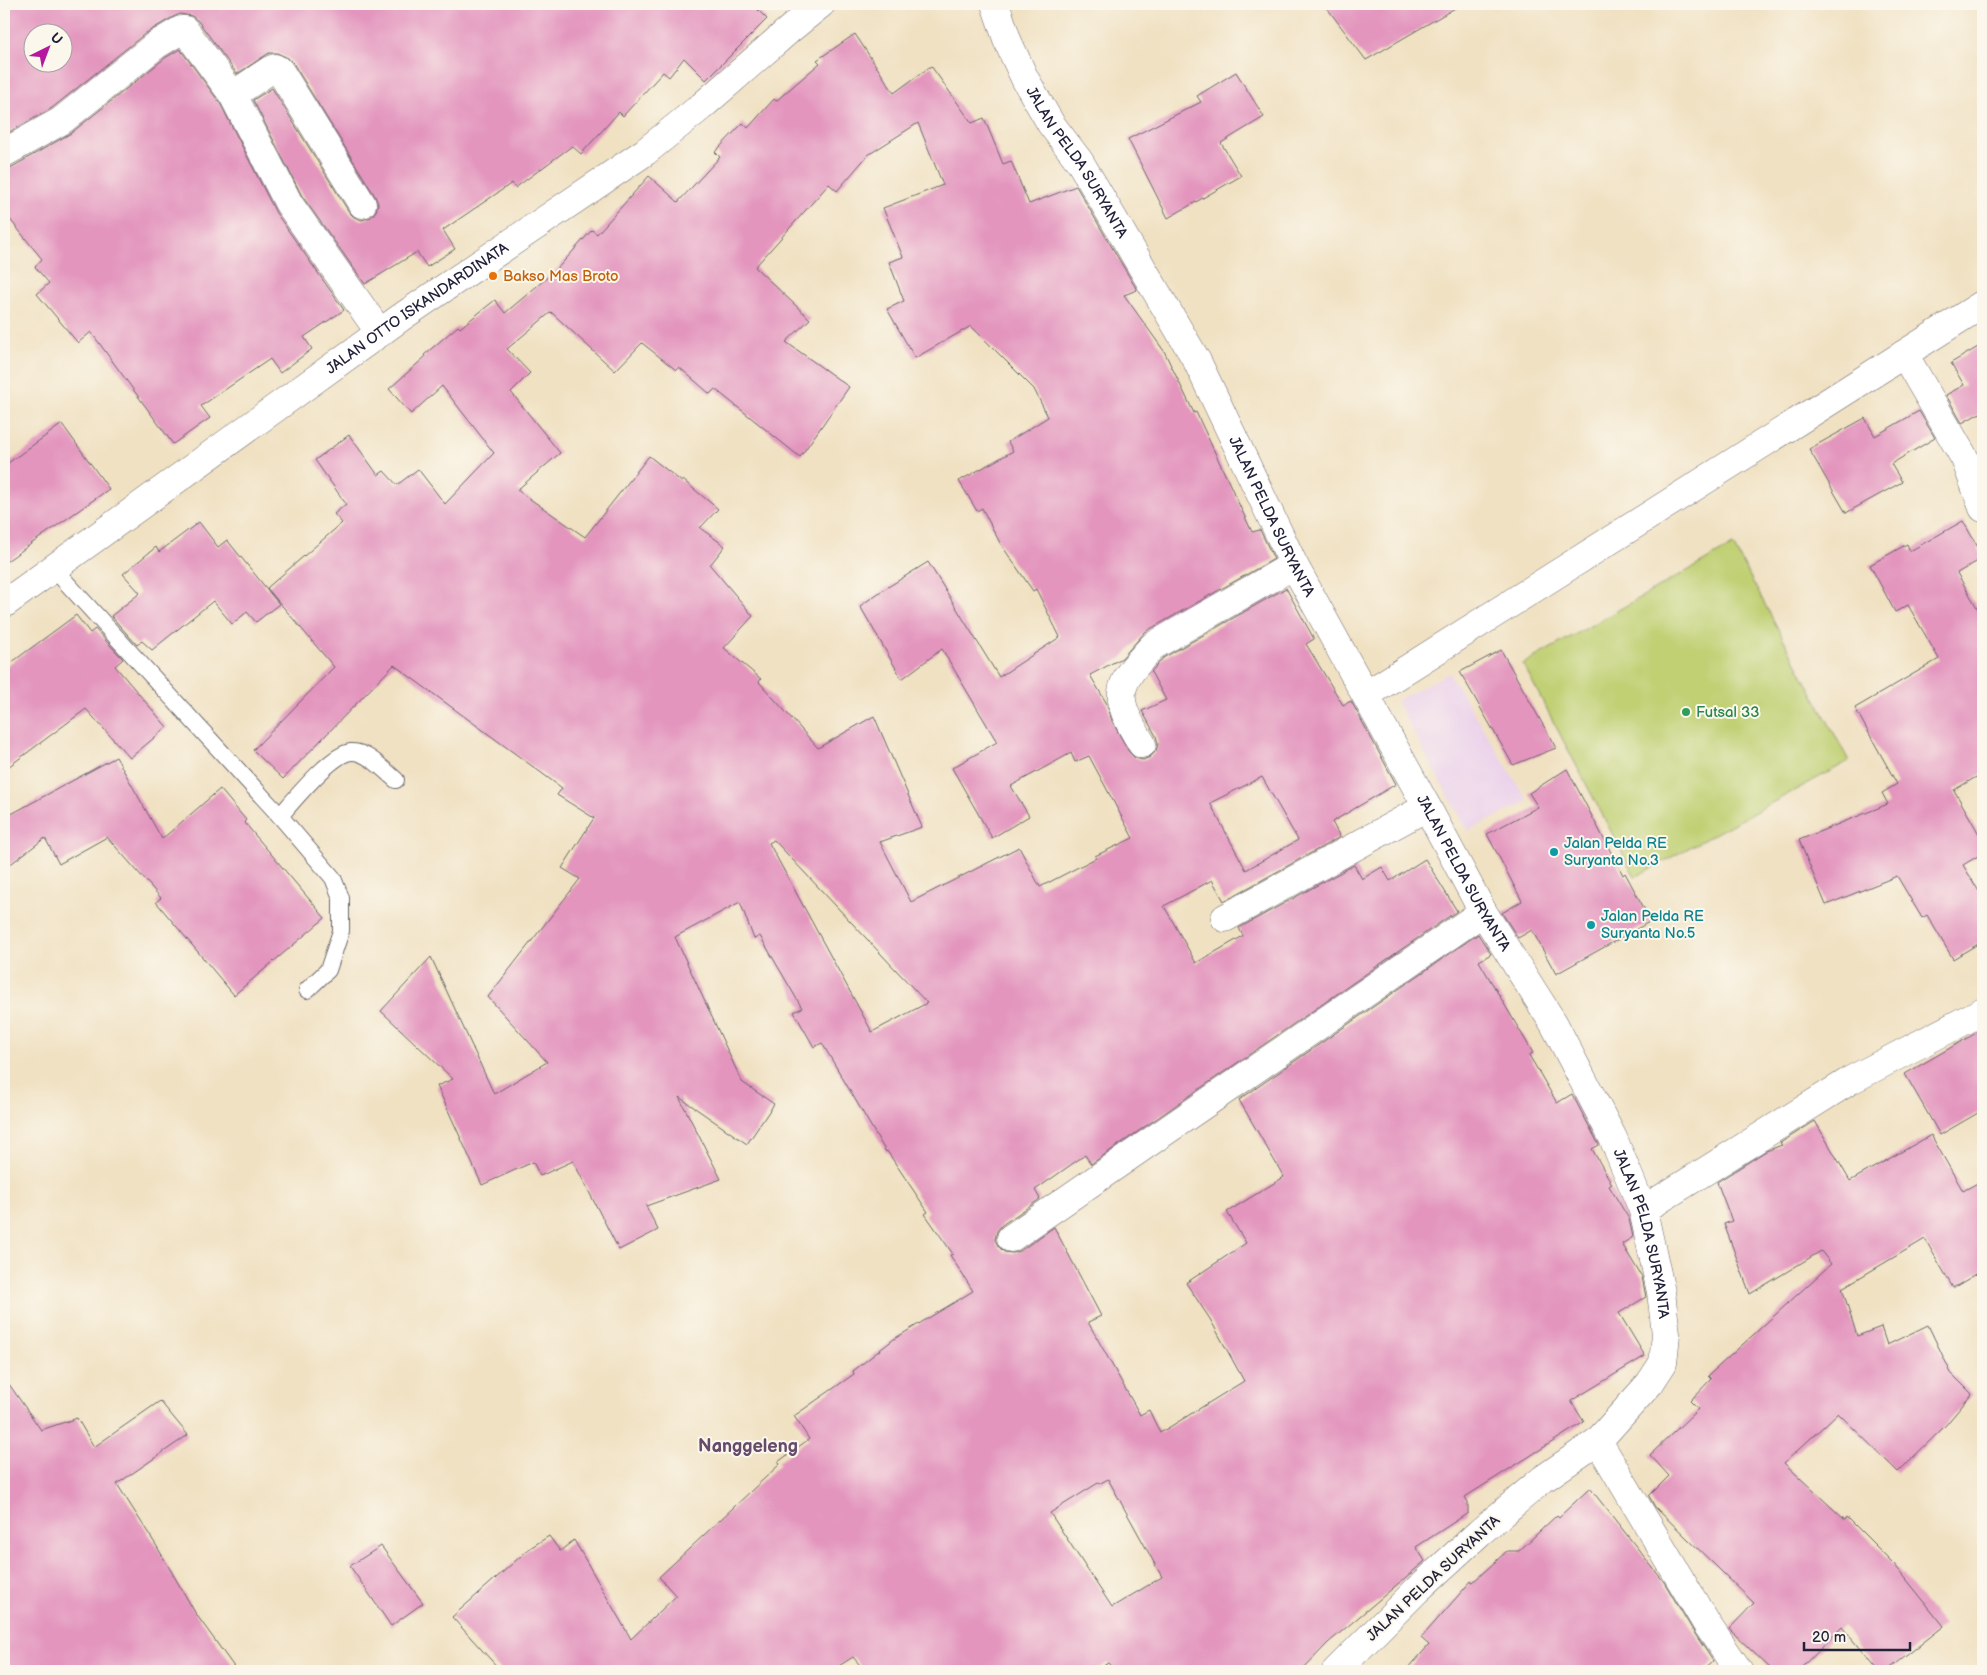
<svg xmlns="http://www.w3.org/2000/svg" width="1987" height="1675" font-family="'Balsamiq Sans',sans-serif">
  <rect width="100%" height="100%" fill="#fbf7ec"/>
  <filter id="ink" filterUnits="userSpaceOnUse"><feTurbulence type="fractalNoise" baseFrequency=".02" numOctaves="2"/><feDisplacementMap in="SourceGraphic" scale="10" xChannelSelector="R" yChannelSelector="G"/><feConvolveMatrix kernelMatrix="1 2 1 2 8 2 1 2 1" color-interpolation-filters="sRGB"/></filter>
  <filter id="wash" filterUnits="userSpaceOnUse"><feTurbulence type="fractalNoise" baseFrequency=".0096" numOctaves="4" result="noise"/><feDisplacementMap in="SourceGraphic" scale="20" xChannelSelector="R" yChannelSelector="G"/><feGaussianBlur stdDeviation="1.12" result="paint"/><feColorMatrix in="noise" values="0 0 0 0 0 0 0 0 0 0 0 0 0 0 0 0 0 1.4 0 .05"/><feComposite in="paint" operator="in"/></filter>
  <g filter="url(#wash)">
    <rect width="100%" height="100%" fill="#f0e1c2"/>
    <path fill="#ebd1eb" d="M 1449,673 L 1528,801 L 1468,831 L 1396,701 Z"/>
    <path fill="#c0d073" stroke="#717957" d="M 1733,545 L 1849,761 L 1635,877 L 1523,664 Z"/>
    <g id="blocks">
      <g fill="#e395be" fill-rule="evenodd">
        <path d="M 4,4 L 752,4 L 767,19 L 706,80 L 684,58 L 669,77 L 663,72 L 623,116 L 619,112 L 581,154 L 572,146 L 515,188 L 512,183 L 443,230 L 455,249 L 427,267 L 417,252 L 365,284 L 302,196 L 253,100 L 272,88 L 349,212 L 354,217 L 362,220 L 371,217 L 376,211 L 378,204 L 375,196 L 293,63 L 288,58 L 277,53 L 269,53 L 237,74 L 198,21 L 192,16 L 180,14 L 173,17 L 146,33 L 52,108 L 4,135 ZM 32,32 L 62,32 L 62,62 L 32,62 Z"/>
        <path d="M 1324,4 L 1462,4 L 1366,60 Z"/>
        <path d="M 855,34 L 894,93 L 931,66 L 972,123 L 984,118 L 1003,164 L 1011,161 L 1029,204 L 1076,186 L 1137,290 L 1124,295 L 1164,351 L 1194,413 L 1196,412 L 1252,532 L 1260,530 L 1274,559 L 1145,632 L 1122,658 L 1090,675 L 1107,704 L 1112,721 L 1129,752 L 1135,758 L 1143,760 L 1150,757 L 1156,751 L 1158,744 L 1156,736 L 1142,711 L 1166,700 L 1151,672 L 1163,658 L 1286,588 L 1314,639 L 1306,644 L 1343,705 L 1351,701 L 1396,784 L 1332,822 L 1340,837 L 1224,901 L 1212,880 L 1164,906 L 1196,963 L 1243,936 L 1239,928 L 1354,865 L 1362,879 L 1382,867 L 1390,881 L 1425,859 L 1457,911 L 1091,1164 L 1085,1155 L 1035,1190 L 1040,1199 L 1002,1225 L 997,1231 L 995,1239 L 998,1246 L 1004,1252 L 1013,1253 L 1020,1251 L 1054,1227 L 1101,1316 L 1088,1322 L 1140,1415 L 1149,1410 L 1160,1433 L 1244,1381 L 1210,1319 L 1186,1283 L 1246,1243 L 1227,1212 L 1284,1177 L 1239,1100 L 1478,934 L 1491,954 L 1479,961 L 1533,1053 L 1529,1055 L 1557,1103 L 1572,1094 L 1599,1145 L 1592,1149 L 1612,1184 L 1609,1186 L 1629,1219 L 1633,1237 L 1622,1244 L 1642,1277 L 1646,1297 L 1619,1313 L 1645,1356 L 1571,1401 L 1584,1422 L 1465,1497 L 1468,1502 L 1468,1513 L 1416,1547 L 1425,1561 L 1328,1643 L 1301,1671 L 1116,1671 L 1108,1663 L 1095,1671 L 865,1671 L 853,1657 L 831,1671 L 501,1671 L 452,1617 L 530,1548 L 549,1536 L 560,1551 L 574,1540 L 631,1639 L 676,1596 L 659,1577 L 780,1464 L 778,1462 L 809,1439 L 794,1416 L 854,1374 L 853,1371 L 894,1339 L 973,1291 L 950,1255 L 953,1254 L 925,1214 L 928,1212 L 887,1151 L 886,1152 L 822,1043 L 814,1047 L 794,1012 L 802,1008 L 760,936 L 754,939 L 740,902 L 675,937 L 742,1082 L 774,1104 L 747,1144 L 679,1097 L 721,1179 L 646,1206 L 658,1230 L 619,1250 L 573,1161 L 540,1176 L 533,1162 L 482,1185 L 437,1086 L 453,1079 L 381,1011 L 431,957 L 494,1094 L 547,1062 L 488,997 L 580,879 L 562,868 L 594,818 L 557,795 L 562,788 L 394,665 L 283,779 L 253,750 L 334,667 L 267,588 L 342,523 L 334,514 L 346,504 L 315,460 L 349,435 L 378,475 L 384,471 L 397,485 L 418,469 L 445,504 L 494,453 L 442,386 L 411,414 L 389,389 L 425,357 L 424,355 L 458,326 L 460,328 L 495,300 L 505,313 L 555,271 L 592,230 L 597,234 L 649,176 L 678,202 L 720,157 L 715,152 L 743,123 L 748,128 L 774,99 L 776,101 L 820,63 L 817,60 ZM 918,123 L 943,185 L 883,208 L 903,257 L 889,262 L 904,301 L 887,309 L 915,358 L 971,326 L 1034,389 L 1048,417 L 1008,442 L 1013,451 L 959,481 L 977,511 L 982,508 L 1000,543 L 1033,591 L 1036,589 L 1060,637 L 999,677 L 928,562 L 880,592 L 860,606 L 902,679 L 942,649 L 997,742 L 952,768 L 992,838 L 1029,816 L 1011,786 L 1071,753 L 1075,762 L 1089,756 L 1133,838 L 1095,856 L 1096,858 L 1040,887 L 1019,847 L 911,902 L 880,842 L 922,827 L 874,716 L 818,748 L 759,682 L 761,679 L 724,648 L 753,616 L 710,565 L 725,546 L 700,528 L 718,509 L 683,480 L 682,482 L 649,456 L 585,537 L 517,490 L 560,453 L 511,392 L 530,373 L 507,349 L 551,312 L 615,371 L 642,343 L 676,370 L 679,367 L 710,394 L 715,389 L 800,457 L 849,387 L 786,342 L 810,319 L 755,267 L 829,184 L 837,191 L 868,155 ZM 1262,777 L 1298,840 L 1246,870 L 1210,803 ZM 774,840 L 927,1003 L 872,1032 L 769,843 ZM 1108,1479 L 1162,1577 L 1112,1607 L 1050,1513 L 1098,1483 L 1099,1484 Z"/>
        <path d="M 180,49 L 220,103 L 276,213 L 344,310 L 304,337 L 312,349 L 280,373 L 270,359 L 201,406 L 210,418 L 173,444 L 91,332 L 78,343 L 37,294 L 49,283 L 35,267 L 42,259 L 4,212 L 4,169 L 12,167 L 71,133 L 165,58 Z"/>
        <path d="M 1236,72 L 1264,117 L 1221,143 L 1241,176 L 1168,218 L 1128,139 L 1201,102 L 1197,96 Z"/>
        <path d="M 1983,344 L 1983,418 L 1980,413 L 1962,423 L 1946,395 L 1964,385 L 1951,363 Z"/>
        <path d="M 1919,411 L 1935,438 L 1891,464 L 1902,482 L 1846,513 L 1809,449 L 1865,418 L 1875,436 Z"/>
        <path d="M 62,424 L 109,489 L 4,563 L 4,466 Z"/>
        <path d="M 1963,521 L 1983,556 L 1983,558 L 1957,573 L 1983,618 L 1983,773 L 1954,790 L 1983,841 L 1983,853 L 1963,865 L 1983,898 L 1983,941 L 1953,959 L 1927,915 L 1922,918 L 1897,876 L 1826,905 L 1799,840 L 1888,804 L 1882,793 L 1897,784 L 1855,708 L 1939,659 L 1908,605 L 1895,612 L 1870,565 L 1907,544 L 1910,551 Z"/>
        <path d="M 199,522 L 218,547 L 227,540 L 279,604 L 256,622 L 247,612 L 232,624 L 213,601 L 152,650 L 142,641 L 137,645 L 111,616 L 140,593 L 123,574 L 156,547 L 159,552 Z"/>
        <path d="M 76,615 L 90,633 L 95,629 L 123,659 L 115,666 L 167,727 L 130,758 L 86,709 L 4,770 L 4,668 Z"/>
        <path d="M 1501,650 L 1556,748 L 1513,765 L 1460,672 Z"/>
        <path d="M 116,757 L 162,839 L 220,789 L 246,820 L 244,822 L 325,918 L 234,995 L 156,902 L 161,898 L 107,837 L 59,864 L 45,838 L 4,869 L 4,818 Z"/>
        <path d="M 1567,769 L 1623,875 L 1625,873 L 1651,921 L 1556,974 L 1532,930 L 1518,938 L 1502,913 L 1522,901 L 1487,834 L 1538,807 L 1529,793 Z"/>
        <path d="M 1983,1029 L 1983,1110 L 1940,1135 L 1905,1074 Z"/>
        <path d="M 1815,1121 L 1850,1181 L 1931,1135 L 1963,1191 L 1983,1180 L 1983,1270 L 1953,1288 L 1925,1239 L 1842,1288 L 1857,1336 L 1881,1327 L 1887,1345 L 1928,1325 L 1951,1373 L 1972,1394 L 1945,1426 L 1898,1472 L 1838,1413 L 1784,1463 L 1845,1520 L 1847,1517 L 1894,1564 L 1944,1626 L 1887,1671 L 1878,1671 L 1842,1627 L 1799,1671 L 1773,1671 L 1729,1629 L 1754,1603 L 1655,1507 L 1649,1496 L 1669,1476 L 1650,1455 L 1698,1409 L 1690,1401 L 1711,1379 L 1708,1376 L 1831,1264 L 1821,1251 L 1750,1294 L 1724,1224 L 1732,1221 L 1717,1182 L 1766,1151 L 1782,1145 L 1780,1143 Z"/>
        <path d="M 4,1377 L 41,1430 L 77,1418 L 94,1447 L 160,1401 L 188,1435 L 117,1484 L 156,1545 L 196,1614 L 237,1671 L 4,1671 Z"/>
        <path d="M 1590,1488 L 1664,1582 L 1695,1634 L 1713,1661 L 1702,1671 L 1406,1671 L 1429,1645 L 1421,1638 L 1471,1581 L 1473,1582 L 1507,1551 L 1519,1551 L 1557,1515 L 1559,1517 Z"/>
        <path d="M 381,1546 L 423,1603 L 391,1626 L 350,1566 Z"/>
      </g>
    </g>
  </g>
  <g filter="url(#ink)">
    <use href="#blocks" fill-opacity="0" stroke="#6a656a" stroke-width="1"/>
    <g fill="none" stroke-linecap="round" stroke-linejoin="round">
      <g stroke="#6a656a" stroke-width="18">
        <g id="lane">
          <path d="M 53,568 L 280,816 C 294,800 331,754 351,752 C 367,751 384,770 396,780"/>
          <path d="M 280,816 L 333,878 L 341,898 L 341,931 L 328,970 L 307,990"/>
        </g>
      </g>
      <g stroke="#6a656a" stroke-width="29">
        <g id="street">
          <path id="s1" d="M 995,4 L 1008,42 L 1025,79 L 1051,124 L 1080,162 L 1197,361 L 1294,565 L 1427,807 L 1483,912 L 1554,1024 L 1613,1138 L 1643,1210 L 1661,1292 L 1666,1334 L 1663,1363 L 1650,1383 L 1598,1441 L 1543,1479 L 1479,1533 L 1417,1590 L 1336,1671"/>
          <path d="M 233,95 L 270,70 L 275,68 L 280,71 L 362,204"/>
          <path d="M 4,153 L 61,121 L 156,45 L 181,30 L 185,30 L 233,95 L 289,204 L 380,333"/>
          <path d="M 1904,354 L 1965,459 L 1983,508"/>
          <path d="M 1366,695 L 1983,304"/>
          <path d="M 1142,744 C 1112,696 1115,686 1153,646 L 1294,565"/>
          <path d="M 1225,918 L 1427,807"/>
          <path d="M 1643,1210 L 1851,1080 L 1983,1011"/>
          <path d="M 1011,1238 L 1483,912"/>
          <path d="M 1598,1441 L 1708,1626 L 1739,1671"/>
        </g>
      </g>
      <g stroke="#6a656a" stroke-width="29">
        <g id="secondary">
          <path id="s2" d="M 4,604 L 403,316 L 645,152 L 702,106 L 789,30 L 821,4"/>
        </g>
      </g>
      <use href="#lane" stroke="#fff" stroke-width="16"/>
      <use href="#street" stroke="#fff" stroke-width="28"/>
      <use href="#secondary" stroke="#fff" stroke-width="28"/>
    </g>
  </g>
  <circle fill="#e8710a" stroke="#fbf7ec" stroke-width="2" cx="493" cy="276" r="5"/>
  <circle fill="#2e9e5b" stroke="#fbf7ec" stroke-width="2" cx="1686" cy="712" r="5"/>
  <g fill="#0f9aa8" stroke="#fbf7ec" stroke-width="2">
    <circle cx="1554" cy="852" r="5"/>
    <circle cx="1591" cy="925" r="5"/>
  </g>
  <g text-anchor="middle" stroke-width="4" stroke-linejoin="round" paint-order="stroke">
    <g font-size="15" fill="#22223b" stroke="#fbf7ec">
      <text dy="5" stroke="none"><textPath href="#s1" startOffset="179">JALAN PELDA SURYANTA</textPath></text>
      <text dy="5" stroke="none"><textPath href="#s2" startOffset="508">JALAN OTTO ISKANDARDINATA</textPath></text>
      <text dy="5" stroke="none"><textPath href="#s1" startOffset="584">JALAN PELDA SURYANTA</textPath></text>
      <text dy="5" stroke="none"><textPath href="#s1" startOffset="989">JALAN PELDA SURYANTA</textPath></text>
      <text dy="5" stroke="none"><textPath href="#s1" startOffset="1394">JALAN PELDA SURYANTA</textPath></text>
      <text transform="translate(1433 1578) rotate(-43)" y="5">JALAN PELDA SURYANTA</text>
    </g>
    <g font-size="15" fill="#c56008" stroke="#fbf7ec" text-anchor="start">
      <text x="503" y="281">Bakso Mas Broto</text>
    </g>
    <g font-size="15" fill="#27864d" stroke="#fbf7ec" text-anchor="start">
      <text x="1696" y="717">Futsal 33</text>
    </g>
    <g font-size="15" fill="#0d838f" stroke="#fbf7ec" text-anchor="start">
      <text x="1564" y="848">Jalan Pelda RE<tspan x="1564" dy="17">Suryanta No.3</tspan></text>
      <text x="1601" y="921">Jalan Pelda RE<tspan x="1601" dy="17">Suryanta No.5</tspan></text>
    </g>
    <g font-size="18" font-weight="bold" fill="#664a69" stroke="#fbf7ec">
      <text x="748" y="1452">Nanggeleng</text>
    </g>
  </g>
  <rect width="1987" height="1675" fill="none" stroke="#fbf7ec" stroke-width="20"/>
  <g transform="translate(48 48) rotate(42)"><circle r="24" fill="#fbf7ec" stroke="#a4a2a5"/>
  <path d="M0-4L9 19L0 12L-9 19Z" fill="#b5179e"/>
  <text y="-8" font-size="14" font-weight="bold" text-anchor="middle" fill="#22223b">U</text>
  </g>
  <path d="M1804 1642v8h106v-8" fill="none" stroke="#22223b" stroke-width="2.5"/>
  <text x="1812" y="1642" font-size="15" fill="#22223b" stroke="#fbf7ec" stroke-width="4" paint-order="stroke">20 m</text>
</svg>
